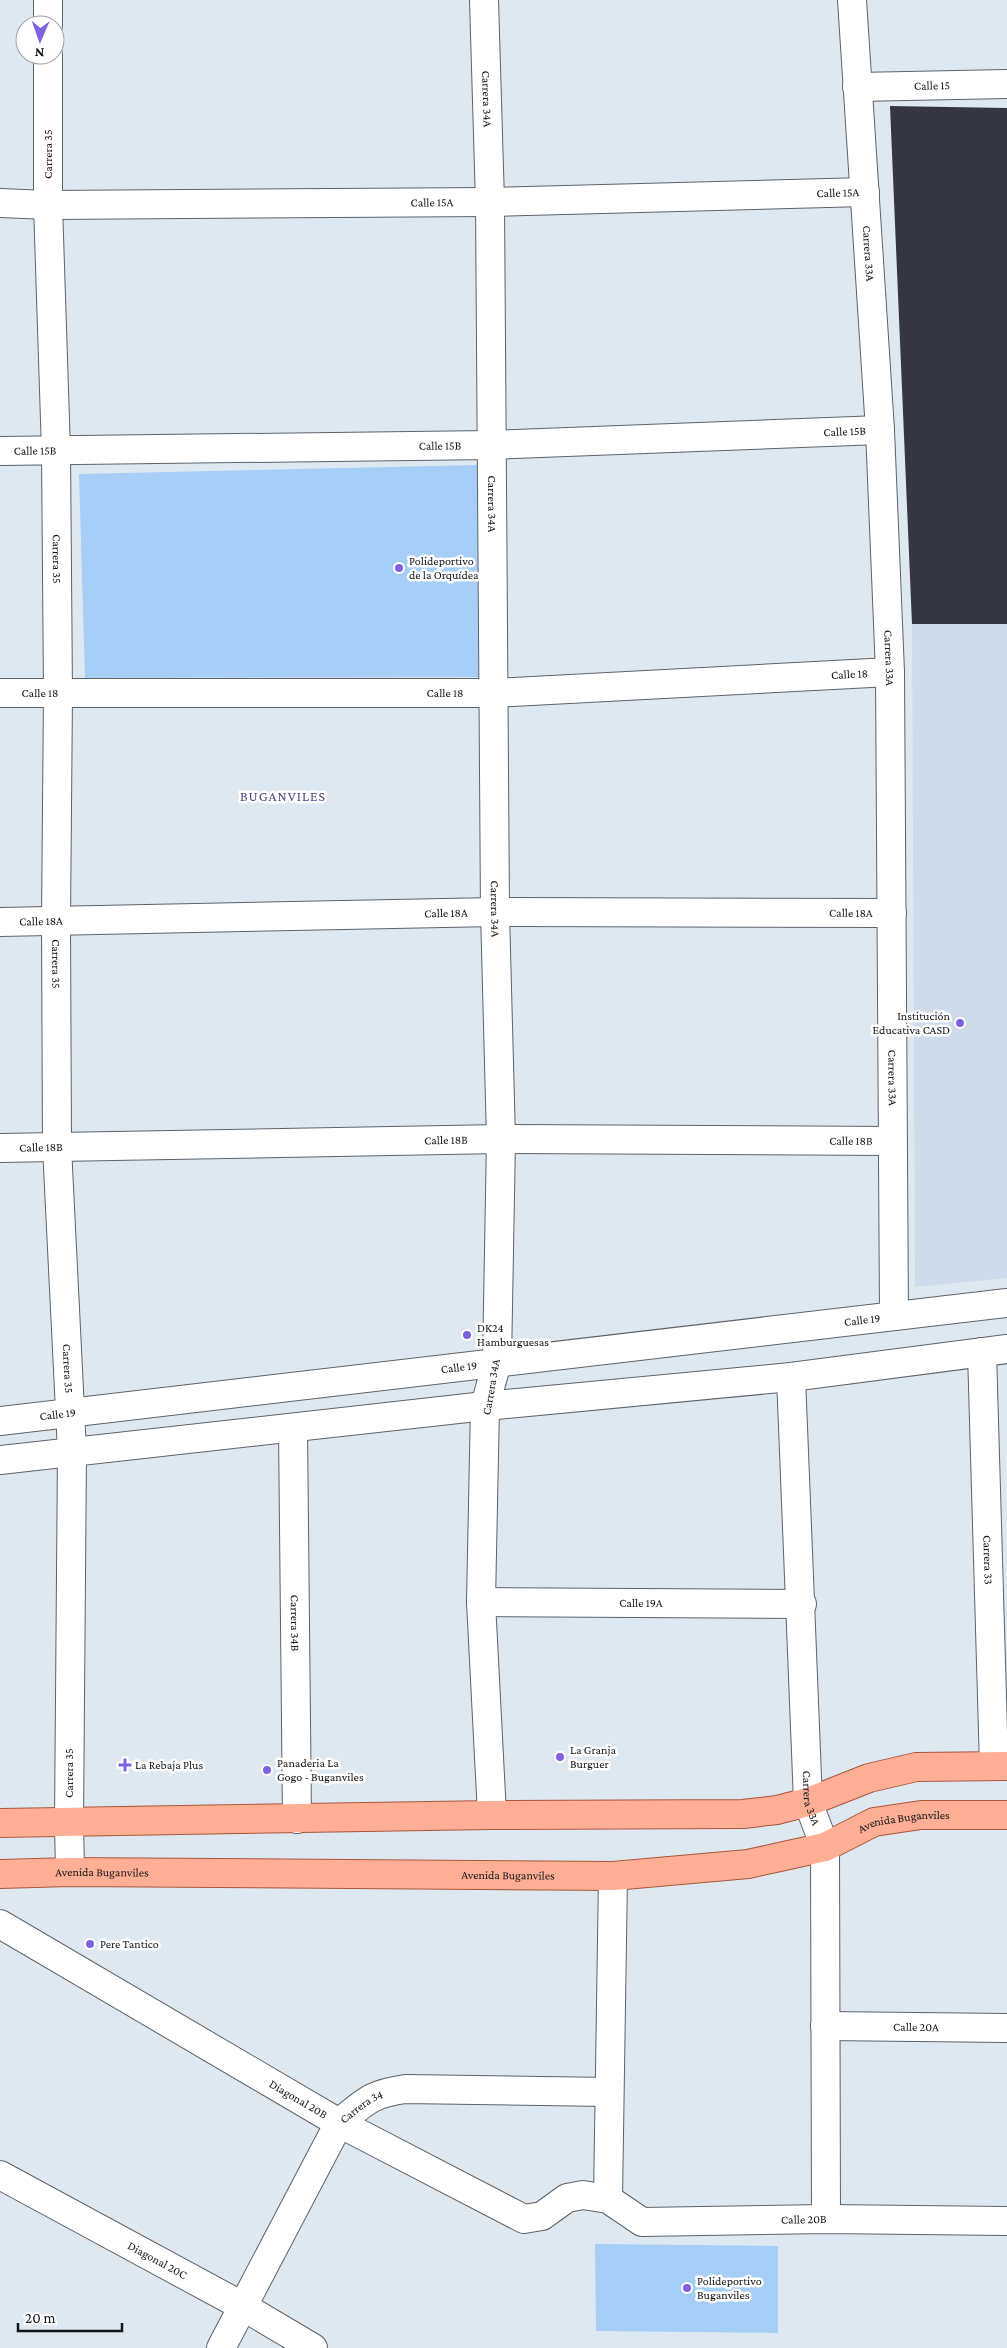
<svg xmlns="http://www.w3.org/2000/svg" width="1007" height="2348" font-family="'Crimson Pro',serif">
  <rect width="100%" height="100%" fill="#dee8f1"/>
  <path fill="#cddbeb" d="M 912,624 L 1007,624 L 1007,1278 L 915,1287 Z"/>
  <g fill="#a7cef6">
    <path d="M 480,465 L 481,677 L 85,678 L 79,474 Z"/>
    <path d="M 595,2244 L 778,2246 L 778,2333 L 596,2331 Z"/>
  </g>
  <path fill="#353640" d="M 890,106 L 1007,108 L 1007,624 L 912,624 Z"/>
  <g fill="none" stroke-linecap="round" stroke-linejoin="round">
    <g stroke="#5b636b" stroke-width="30">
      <g id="minor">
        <path d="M 48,0 L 48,25"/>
        <path id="s1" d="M 484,0 L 490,202 L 495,912 L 501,1139 L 497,1362 L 485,1406 L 481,1602 L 492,1815"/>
        <path id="s2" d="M 852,0 L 880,430 L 890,672 L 894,1316"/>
        <path id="s3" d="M 48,55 L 48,205 L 56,451 L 58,693 L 56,922 L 57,1147 L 72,1451 L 69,1823 L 70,1872"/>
        <path id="s4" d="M 857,87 L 1007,84"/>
        <path id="s5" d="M 0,203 L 48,205 L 490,202 L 865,192"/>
        <path id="s6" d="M 0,451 L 490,445 L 880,430"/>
        <path id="s7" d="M 0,693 L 493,693 L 890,672"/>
        <path id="s8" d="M 0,922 L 495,912 L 892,913"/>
        <path id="s9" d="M 0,1148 L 501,1139 L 892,1141"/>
        <path id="s10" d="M 982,1352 L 994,1766"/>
        <path id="s11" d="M 791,1377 L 808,1802 L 825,1847 L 826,2219"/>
        <path id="s12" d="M 0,1421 L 1007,1303"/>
        <path id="s13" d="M 293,1428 L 297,1819"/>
        <path d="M 0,1460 L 485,1406 L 791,1377 L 1007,1349"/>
        <path id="s14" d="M 481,1602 L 802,1604"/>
        <path id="s15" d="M 0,1924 L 339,2123 L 524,2219 L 542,2216 L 567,2198 L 583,2195 L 608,2199 L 642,2222 L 826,2219 L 1007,2221"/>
        <path id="s16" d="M 825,2026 L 1007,2028"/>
        <path id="s17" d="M 0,2175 L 244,2307 L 313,2348"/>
        <path d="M 608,2199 L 613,1876"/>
        <path id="s18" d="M 221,2348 L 339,2123 C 365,2102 370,2094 405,2089 L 609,2092"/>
      </g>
    </g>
    <g stroke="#aa563a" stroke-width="30">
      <g id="major">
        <path d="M 0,1823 L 492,1815 L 743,1814 L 777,1810 L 808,1802 L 869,1778 L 916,1767 L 1007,1766"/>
        <path id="s19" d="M 0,1874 L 70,1872 L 613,1876 L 748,1864 L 825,1847 L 874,1822 L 921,1815 L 1007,1815"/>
      </g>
    </g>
    <use href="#minor" stroke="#fff" stroke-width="28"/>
    <use href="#major" stroke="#fdae94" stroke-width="28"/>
  </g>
  <g fill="#7e63de" stroke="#fff" stroke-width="2">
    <circle cx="399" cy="568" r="5"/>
    <circle cx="960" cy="1023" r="5"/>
    <circle cx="467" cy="1335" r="5"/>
    <circle cx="560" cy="1757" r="5"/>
    <path d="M122.5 1757.5h5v5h5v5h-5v5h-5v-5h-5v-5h5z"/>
    <circle cx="267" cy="1770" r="5"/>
    <circle cx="90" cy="1944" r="5"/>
    <circle cx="687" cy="2288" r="5"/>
  </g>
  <g text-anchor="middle" stroke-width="5" stroke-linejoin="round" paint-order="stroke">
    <g font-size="12" fill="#131619" stroke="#fff">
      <text dy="4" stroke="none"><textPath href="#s4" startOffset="75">Calle 15</textPath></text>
      <text dy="4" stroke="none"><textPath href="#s1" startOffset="99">Carrera 34A</textPath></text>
      <text transform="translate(48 154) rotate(-90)" y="4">Carrera 35</text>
      <text dy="4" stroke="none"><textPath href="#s5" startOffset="838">Calle 15A</textPath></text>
      <text dy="4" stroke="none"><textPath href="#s5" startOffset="432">Calle 15A</textPath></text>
      <text dy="4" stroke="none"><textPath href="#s2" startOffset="254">Carrera 33A</textPath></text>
      <text dy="4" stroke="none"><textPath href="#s6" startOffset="845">Calle 15B</textPath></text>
      <text dy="4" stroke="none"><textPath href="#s6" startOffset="440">Calle 15B</textPath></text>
      <text dy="4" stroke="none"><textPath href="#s6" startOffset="35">Calle 15B</textPath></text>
      <text dy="4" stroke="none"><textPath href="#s1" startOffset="504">Carrera 34A</textPath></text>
      <text dy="4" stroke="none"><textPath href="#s3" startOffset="504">Carrera 35</textPath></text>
      <text dy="4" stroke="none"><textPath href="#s2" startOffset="659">Carrera 33A</textPath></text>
      <text dy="4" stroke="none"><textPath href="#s7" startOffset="850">Calle 18</textPath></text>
      <text dy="4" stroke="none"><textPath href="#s7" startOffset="40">Calle 18</textPath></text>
      <text dy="4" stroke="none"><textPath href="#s7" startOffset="445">Calle 18</textPath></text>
      <text dy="4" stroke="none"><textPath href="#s1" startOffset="909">Carrera 34A</textPath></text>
      <text dy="4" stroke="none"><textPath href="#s8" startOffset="446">Calle 18A</textPath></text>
      <text dy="4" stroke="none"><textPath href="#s8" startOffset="851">Calle 18A</textPath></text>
      <text dy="4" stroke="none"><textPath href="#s8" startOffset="41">Calle 18A</textPath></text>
      <text dy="4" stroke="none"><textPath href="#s3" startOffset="909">Carrera 35</textPath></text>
      <text dy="4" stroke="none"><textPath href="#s2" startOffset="1079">Carrera 33A</textPath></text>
      <text dy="4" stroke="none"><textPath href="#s9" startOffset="446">Calle 18B</textPath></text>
      <text dy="4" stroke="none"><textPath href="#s9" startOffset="851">Calle 18B</textPath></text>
      <text dy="4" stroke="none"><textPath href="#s9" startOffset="41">Calle 18B</textPath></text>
      <text dy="4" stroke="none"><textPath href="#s12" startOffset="868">Calle 19</textPath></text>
      <text dy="4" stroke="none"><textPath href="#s12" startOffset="462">Calle 19</textPath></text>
      <text dy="4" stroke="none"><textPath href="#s3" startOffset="1314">Carrera 35</textPath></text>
      <text transform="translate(491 1387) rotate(-80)" y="4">Carrera 34A</text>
      <text dy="4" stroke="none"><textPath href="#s12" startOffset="58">Calle 19</textPath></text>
      <text dy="4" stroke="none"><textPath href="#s10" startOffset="208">Carrera 33</textPath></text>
      <text dy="4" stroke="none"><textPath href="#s14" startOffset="160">Calle 19A</textPath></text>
      <text dy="4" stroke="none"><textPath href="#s13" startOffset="195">Carrera 34B</textPath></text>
      <text transform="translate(69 1773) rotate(-90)" y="4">Carrera 35</text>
      <text dy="4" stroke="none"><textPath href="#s11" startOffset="422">Carrera 33A</textPath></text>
      <text dy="4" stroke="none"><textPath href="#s19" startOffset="912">Avenida Buganviles</textPath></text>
      <text dy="4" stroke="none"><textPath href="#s19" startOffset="102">Avenida Buganviles</textPath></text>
      <text dy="4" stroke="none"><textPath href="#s19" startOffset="508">Avenida Buganviles</textPath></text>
      <text dy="4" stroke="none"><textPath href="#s16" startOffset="91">Calle 20A</textPath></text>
      <text dy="4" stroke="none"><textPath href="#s15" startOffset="346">Diagonal 20B</textPath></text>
      <text dy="4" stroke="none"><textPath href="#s18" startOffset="282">Carrera 34</textPath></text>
      <text dy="4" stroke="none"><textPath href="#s15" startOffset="895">Calle 20B</textPath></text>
      <text dy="4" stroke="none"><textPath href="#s17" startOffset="179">Diagonal 20C</textPath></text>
    </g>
    <g font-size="12" fill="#131619" stroke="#fff" text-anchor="start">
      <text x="409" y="565">Polideportivo<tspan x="409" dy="14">de la Orquídea</tspan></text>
      <text x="950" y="1020" text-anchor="end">Institución<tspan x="950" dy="14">Educativa CASD</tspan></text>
      <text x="477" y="1332">DK24<tspan x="477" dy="14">Hamburguesas</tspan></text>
      <text x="570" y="1754">La Granja<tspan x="570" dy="14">Burguer</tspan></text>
      <text x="277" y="1767">Panaderia La<tspan x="277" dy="14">Gogo - Buganviles</tspan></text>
      <text x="135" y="1769">La Rebaja Plus</text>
      <text x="100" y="1948">Pere Tantico</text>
      <text x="697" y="2285">Polideportivo<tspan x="697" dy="14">Buganviles</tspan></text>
    </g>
    <g font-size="14" letter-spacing="1" fill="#524785" stroke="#fff">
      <text x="283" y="801">BUGANVILES</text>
    </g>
  </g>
  <g transform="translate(40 40) rotate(182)"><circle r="24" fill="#ffffff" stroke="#a1a2a3"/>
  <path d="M0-4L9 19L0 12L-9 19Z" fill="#7e63de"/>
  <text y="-8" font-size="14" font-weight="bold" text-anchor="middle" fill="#131619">N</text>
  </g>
  <path d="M18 2323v8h104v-8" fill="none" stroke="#131619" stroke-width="2.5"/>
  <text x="25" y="2323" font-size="15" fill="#131619" stroke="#ffffff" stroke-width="4" paint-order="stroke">20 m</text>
</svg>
